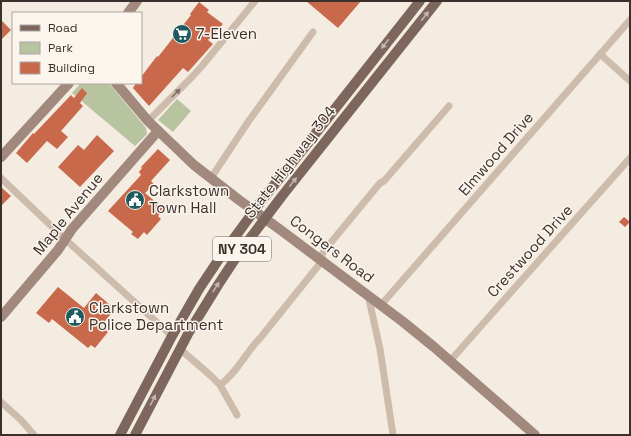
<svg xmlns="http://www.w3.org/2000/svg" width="631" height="436" font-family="'Space Grotesk',sans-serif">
  <rect width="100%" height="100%" fill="#f4ebe1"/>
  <g fill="#b8c4a0">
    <path d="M 81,83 L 109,83 L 146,128 L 147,134 L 135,146 L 72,93 Z"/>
    <path d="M 177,99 L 191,111 L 173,132 L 158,120 Z"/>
  </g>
  <g fill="#c8694b">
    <path d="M 306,1 L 361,1 L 338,28 Z"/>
    <path d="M 199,2 L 209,10 L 207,12 L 223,24 L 208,40 L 213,44 L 188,72 L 183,68 L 149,106 L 133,88 L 136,83 L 141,83 L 141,77 L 157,56 L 158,57 L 191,15 L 190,14 Z"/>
    <path d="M 1,20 L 11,30 L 1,40 Z"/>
    <path d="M 82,88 L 87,93 L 80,103 L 83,106 L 61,131 L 68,137 L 57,149 L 47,141 L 27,163 L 16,153 L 33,133 L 34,134 L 71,95 L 74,98 Z"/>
    <path d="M 97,135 L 114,151 L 80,187 L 58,167 L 78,145 L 84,150 Z"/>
    <path d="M 158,149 L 170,160 L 151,181 L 154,184 L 145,193 L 164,209 L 158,216 L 161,219 L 147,235 L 144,232 L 138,239 L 131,234 L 133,232 L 108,211 L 141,175 L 139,172 L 142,168 L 141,167 Z"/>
    <path d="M 1,187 L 11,196 L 1,206 Z"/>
    <path d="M 624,217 L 630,222 L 625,227 L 619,222 Z"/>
    <path d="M 58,287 L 84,308 L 96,293 L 115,309 L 101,326 L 108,332 L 95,348 L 91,345 L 88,348 L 52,319 L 49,323 L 36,313 Z"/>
  </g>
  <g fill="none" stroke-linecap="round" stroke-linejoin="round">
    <g stroke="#cdbbac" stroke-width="7">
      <path d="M 600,54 L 630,81"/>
      <path d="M 148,121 L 191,78 L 202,66 L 255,1"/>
      <path d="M 1,178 L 66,240 L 172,336"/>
      <path d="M 211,178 L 248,122 L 313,32"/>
      <path d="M 368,295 L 380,349 L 393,435"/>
      <path d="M 381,305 L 630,20"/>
      <path d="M 180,349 L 210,375 L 220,385 L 237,415"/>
      <path d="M 450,361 L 630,158"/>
      <path d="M 220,385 C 237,373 246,352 261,337 L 322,261 L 322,254 L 328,246 L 380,183 L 384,181 L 449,106"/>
      <path d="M 1,402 L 21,420 L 34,435"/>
    </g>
    <g stroke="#a18a7d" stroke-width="10">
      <path d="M 128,13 L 137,1"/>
      <path d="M 116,83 L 148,121 L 194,165 L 239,200 L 278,228 L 402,321 L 434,347 L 535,435"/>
      <path d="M 1,157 L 69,83"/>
      <path d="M 1,317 L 58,250 L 72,229 L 158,131"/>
    </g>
    <g stroke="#7d675c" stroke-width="10">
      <path d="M 120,435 L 172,336 L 199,289 L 221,256 L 262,200 L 308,143 L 420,1"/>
      <path d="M 135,435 L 189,332 L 218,285 L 239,253 L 282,196 L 437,1"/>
    </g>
  </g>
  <defs><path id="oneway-solid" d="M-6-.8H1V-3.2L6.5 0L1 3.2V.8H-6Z"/></defs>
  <g fill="#c2b5ac">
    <use href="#oneway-solid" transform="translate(425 16) rotate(-51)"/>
    <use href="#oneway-solid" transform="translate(385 44) rotate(128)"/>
    <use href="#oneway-solid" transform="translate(293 182) rotate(-52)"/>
    <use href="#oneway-solid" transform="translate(216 287) rotate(-58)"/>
    <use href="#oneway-solid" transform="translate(153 400) rotate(-63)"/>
  </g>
  <use fill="#7d6f65" href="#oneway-solid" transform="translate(176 93) rotate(-45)"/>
  <defs>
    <g id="supermarket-disc" transform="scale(1)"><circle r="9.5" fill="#1f5a5e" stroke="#fbf5ee"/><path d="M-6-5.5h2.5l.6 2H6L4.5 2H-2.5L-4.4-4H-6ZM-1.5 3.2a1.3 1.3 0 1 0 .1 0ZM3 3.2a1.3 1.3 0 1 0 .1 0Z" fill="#fff"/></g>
    <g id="civic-disc" transform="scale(1)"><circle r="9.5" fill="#1f5a5e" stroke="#fbf5ee"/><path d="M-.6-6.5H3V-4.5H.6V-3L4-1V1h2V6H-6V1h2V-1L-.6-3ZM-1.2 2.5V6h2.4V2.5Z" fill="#fff"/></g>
  </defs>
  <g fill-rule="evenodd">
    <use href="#supermarket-disc" x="182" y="34"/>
    <use href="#civic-disc" x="135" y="200"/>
    <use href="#civic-disc" x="75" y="317"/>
  </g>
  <g text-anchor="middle" stroke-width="3" stroke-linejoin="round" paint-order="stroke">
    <rect fill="#fbf5ee" stroke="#756b66" stroke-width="1" x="213" y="237" width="58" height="24" rx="3"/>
    <g font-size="14" font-weight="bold" fill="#3b302b">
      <text x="242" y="254">NY 304</text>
    </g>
    <g font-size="15" fill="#3b302b" stroke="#fbf5ee" text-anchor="start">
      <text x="196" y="39">7-Eleven</text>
      <text x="149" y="196">Clarkstown<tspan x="149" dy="17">Town Hall</tspan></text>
      <text x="89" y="313">Clarkstown<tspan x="89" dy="17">Police Department</tspan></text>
    </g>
    <g font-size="15" fill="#3b302b" stroke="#fbf5ee">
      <text transform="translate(496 154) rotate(-49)" y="5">Elmwood Drive</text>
      <text transform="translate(290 162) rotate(-52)" y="5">State Highway 304</text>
      <text transform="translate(68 214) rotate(-51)" y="5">Maple Avenue</text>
      <text transform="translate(332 249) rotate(37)" y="5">Congers Road</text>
      <text transform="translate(530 251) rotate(-48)" y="5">Crestwood Drive</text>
    </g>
  </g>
  <rect width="631" height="436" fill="none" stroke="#3b302b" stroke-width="4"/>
  <rect x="12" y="12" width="130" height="72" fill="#fbf5ee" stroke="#aea6a0"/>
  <rect x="20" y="25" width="20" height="6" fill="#7d675c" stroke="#aea6a0"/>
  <text x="48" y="32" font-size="12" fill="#3b302b">Road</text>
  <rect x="20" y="42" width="20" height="12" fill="#b8c4a0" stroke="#aea6a0"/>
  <text x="48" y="52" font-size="12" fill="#3b302b">Park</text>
  <rect x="20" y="62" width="20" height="12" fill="#c8694b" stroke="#aea6a0"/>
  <text x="48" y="72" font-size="12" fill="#3b302b">Building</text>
</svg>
